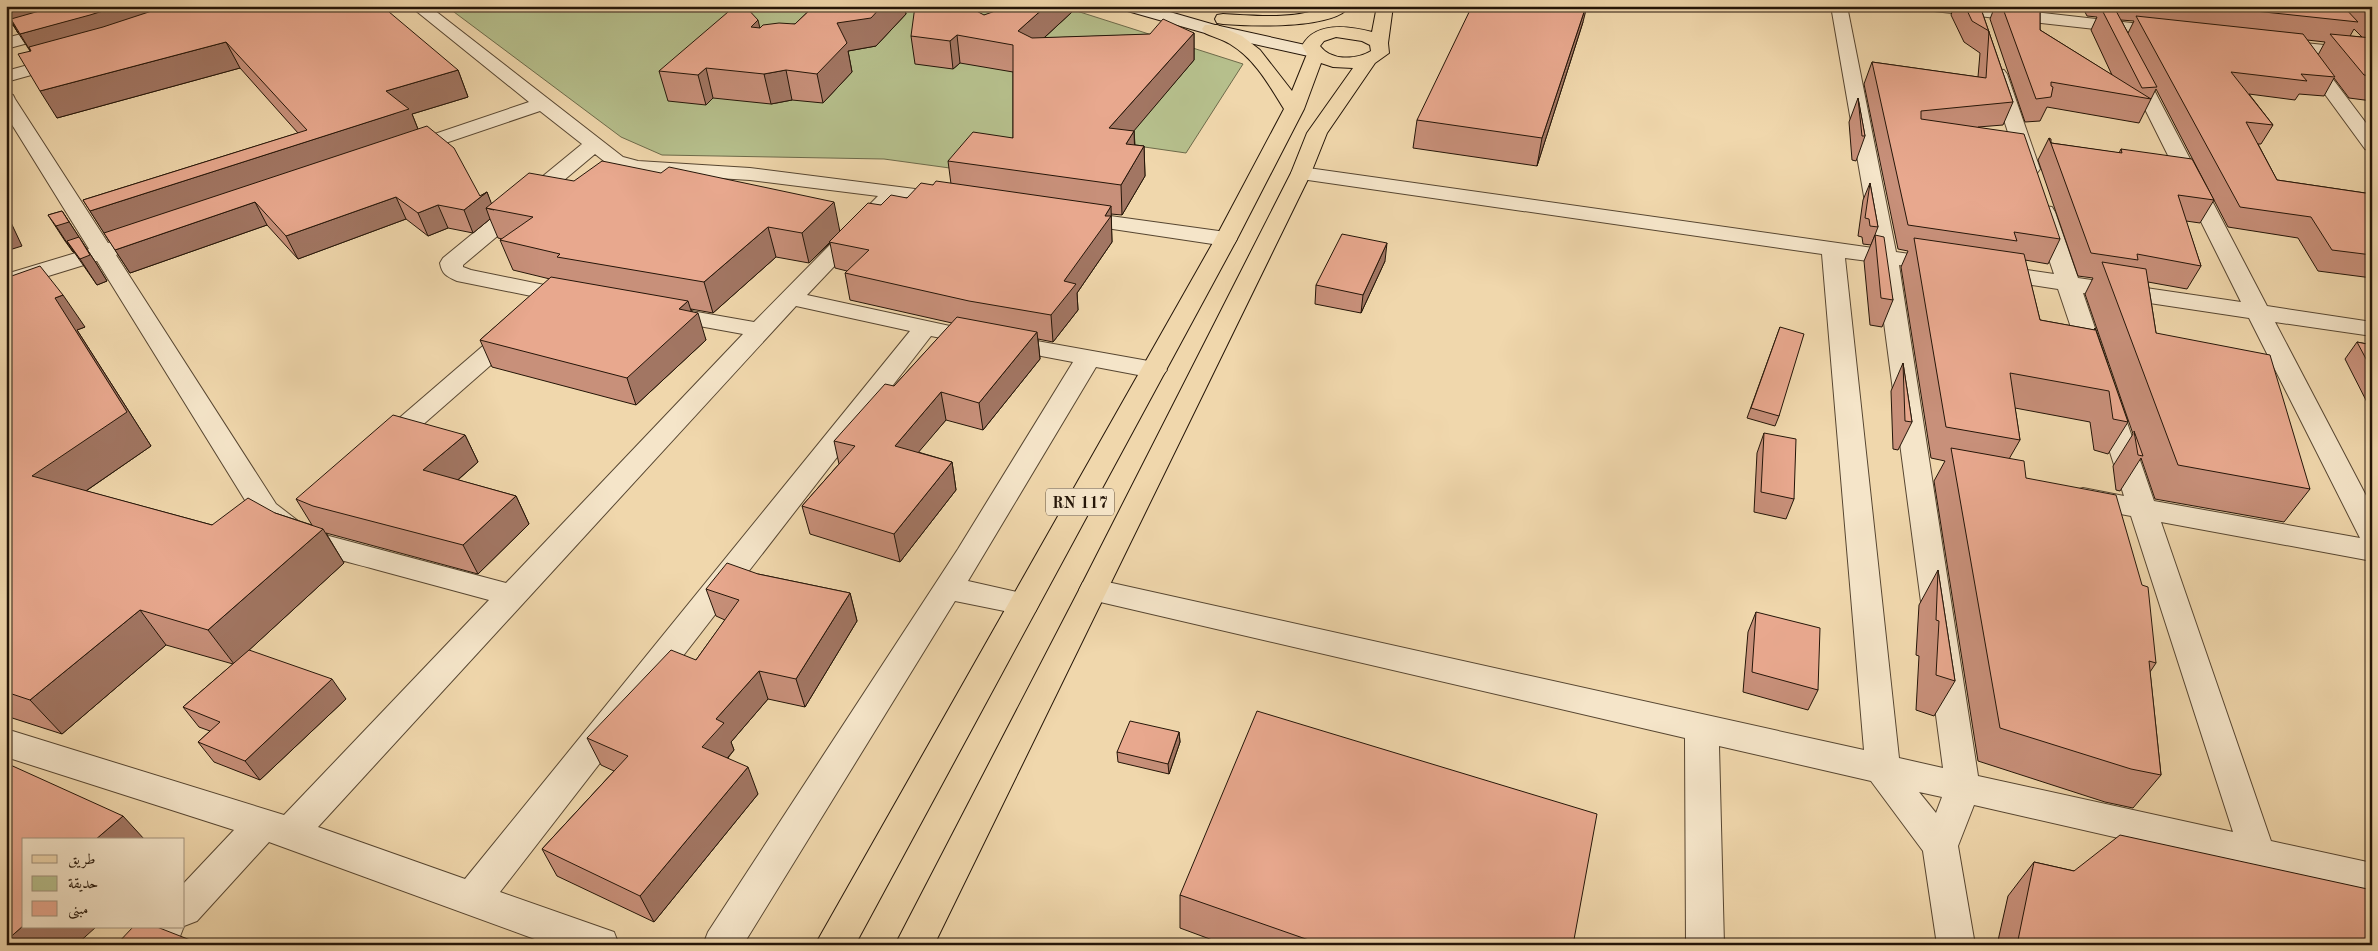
<svg xmlns="http://www.w3.org/2000/svg" width="2378" height="951" font-family="'Old Standard TT',Amiri,serif">
  <rect width="100%" height="100%" fill="#f0d7ac"/>
  <filter id="stains"><feTurbulence type="fractalNoise" baseFrequency=".004" numOctaves="4"/><feColorMatrix values="0 0 0 0 .2 0 0 0 0 .09 0 0 0 0 .02 0 0 0 .5 -.17"/></filter>
  <radialGradient id="worn" r=".72"><stop offset=".6" stop-color="#630" stop-opacity="0"/><stop offset="1" stop-color="#630" stop-opacity=".3"/></radialGradient>
  <path fill="#b6bf8c" stroke="#6d6a4a" d="M 446,6 L 1061,6 L 1243,64 L 1186,153 L 1096,140 L 1030,179 L 884,159 L 662,155 L 621,137 Z"/>
  <g fill="none" stroke-linecap="round" stroke-linejoin="round">
    <g stroke="#574631" stroke-width="2">
      <g id="street">
        <path d="M 410,6 L 429,6 L 623,157 L 638,161 L 750,168 L 915,189 L 919,193 L 915,197 L 899,198 L 807,295 L 950,326 L 953,331 L 950,336 L 941,338 L 931,336 L 500,892 L 614,932 L 619,945 L 551,945 L 269,842 L 197,921 L 184,926 L 179,939 L 175,945 L 131,945 L 141,927 L 184,927 L 184,883 L 234,830 L 6,757 L 6,729 L 284,815 L 489,600 C 452,590 415,580 378,570 C 335,558 289,550 256,518 L 97,261 L 6,289 L 6,274 L 89,249 L 6,115 L 6,93 L 13,95 L 15,99 L 108,243 L 114,241 L 122,243 L 125,248 L 122,253 L 116,255 L 276,504 L 302,524 L 329,536 L 506,583 L 743,334 L 655,318 L 651,313 L 655,308 L 663,306 L 754,322 L 878,196 L 750,180 L 637,173 L 609,165 L 595,154 L 463,265 L 463,267 L 471,270 L 564,289 L 568,294 L 564,299 L 556,301 L 457,281 C 446,276 442,274 440,263 L 443,258 L 582,144 L 540,111 L 413,154 L 406,156 L 399,154 L 396,150 L 399,146 L 529,102 ZM 796,306 L 910,331 L 465,879 L 318,827 Z"/>
        <path d="M 1831,6 L 1847,6 L 1896,252 L 1951,260 L 1954,265 L 1951,270 L 1943,272 L 1899,265 L 1978,776 L 2233,832 L 2131,516 L 2073,505 L 2069,498 L 2073,491 L 2083,488 L 2124,496 L 2094,402 L 2098,396 L 2107,394 L 2116,396 L 2120,402 L 2154,501 L 2360,538 L 2249,318 L 2083,293 L 2107,363 L 2104,368 L 2095,371 L 2086,368 L 2083,363 L 2058,289 L 1992,279 L 1984,277 L 1981,272 L 1984,267 L 1992,265 L 2054,274 L 2033,212 L 2036,207 L 2044,206 L 2052,207 L 2055,212 L 2078,278 L 2241,302 L 2124,67 L 2127,63 L 2139,63 L 2142,67 L 2267,306 L 2372,322 L 2372,336 L 2275,322 L 2372,507 L 2372,561 L 2161,522 L 2271,841 L 2372,863 L 2372,896 L 1974,805 L 1958,846 L 1975,945 L 1937,945 L 1923,851 L 1871,781 L 1719,746 L 1724,945 L 1686,945 L 1685,738 L 1083,598 L 1079,590 L 1083,582 L 1094,579 L 1864,750 L 1822,254 L 1301,179 L 1294,177 L 1291,173 L 1294,169 L 1301,167 L 1873,248 ZM 1845,258 L 1876,262 L 1943,768 L 1899,758 ZM 1919,792 L 1942,797 L 1936,813 Z"/>
        <path d="M 1926,6 L 1981,6 L 2167,27 L 2173,28 L 2176,32 L 2173,36 L 2167,37 L 1934,11 L 1928,10 Z"/>
        <path d="M 59,24 L 65,25 L 68,29 L 65,33 L 6,49 L 6,38 Z"/>
        <path d="M 2276,40 L 2372,50 L 2372,60 L 2314,54 L 2372,131 L 2372,151 L 2365,149 L 2297,56 L 2299,53 L 2270,49 L 2267,45 L 2270,41 Z"/>
        <path d="M 65,55 L 71,56 L 74,60 L 71,64 L 6,82 L 6,71 Z"/>
        <path d="M 1998,69 L 2004,70 L 2007,74 L 2040,169 L 2037,173 L 2030,175 L 2023,173 L 2020,169 L 1989,74 L 1992,70 Z"/>
        <path d="M 1074,211 L 1226,232 L 1234,234 L 1237,239 L 1234,244 L 1226,246 L 1066,222 L 1063,217 L 1066,212 Z"/>
        <path d="M 515,324 L 524,326 L 527,331 L 524,336 L 394,450 L 385,453 L 376,450 L 372,444 L 376,438 L 506,326 Z"/>
        <path d="M 1003,335 L 1154,362 L 1163,365 L 1167,370 L 1163,375 L 1154,378 L 1096,367 L 968,581 L 1035,596 L 1039,604 L 1035,612 L 1024,615 L 955,601 L 743,945 L 703,945 L 708,932 L 958,549 L 1073,362 L 994,347 L 991,342 L 994,337 Z"/>
      </g>
    </g>
    <g stroke="#241508" stroke-width="2">
      <path id="secondary" d="M 1122,6 L 1149,6 L 1215,25 L 1319,48 L 1322,52 L 1319,56 L 1313,57 L 1205,33 L 1124,10 Z"/>
    </g>
    <g stroke="#241508" stroke-width="2">
      <g id="primary">
        <path d="M 1328,6 L 1350,6 C 1334,30 1250,26 1223,24 L 1217,23 L 1215,19 L 1217,15 L 1223,14 C 1257,16 1296,20 1328,6 Z"/>
        <path d="M 1377,6 L 1393,6 L 1388,43 L 1389,53 L 1375,63 L 1327,133 L 1311,173 L 934,945 L 895,945 L 1079,590 L 1291,173 L 1307,133 L 1353,68 L 1333,67 L 1321,63 L 1304,109 L 1237,239 L 855,945 L 815,945 L 1215,239 L 1284,109 C 1269,85 1255,59 1230,44 C 1222,39 1213,37 1205,33 L 1202,29 L 1205,25 L 1217,25 L 1242,36 L 1260,50 L 1292,91 L 1307,54 L 1302,46 C 1315,21 1349,26 1372,32 ZM 1336,37 L 1362,41 L 1370,45 L 1371,51 C 1356,60 1331,61 1320,46 L 1324,41 Z"/>
      </g>
    </g>
    <use href="#street" fill="#f5e5c9" fill-rule="evenodd"/>
    <use href="#secondary" fill="#f5e5c9" fill-rule="evenodd"/>
    <use href="#primary" fill="#f0d7ac" fill-rule="evenodd"/>
  </g>
  <g fill="#c8907a" stroke="#241508" fill-rule="evenodd">
    <path d="M 6,6 L 458,70 L 468,97 L 412,114 L 418,129 L 480,196 L 487,192 L 491,204 L 840,231 L 881,205 L 907,198 L 933,185 L 951,184 L 948,161 L 1013,138 L 1013,72 L 960,63 L 953,69 L 915,64 L 911,36 L 984,15 L 1072,12 L 1044,38 L 1194,33 L 1194,60 L 1133,131 L 1134,131 L 1135,145 L 1144,146 L 1145,176 L 1122,215 L 1111,214 L 1112,242 L 1077,293 L 1078,310 L 1053,342 L 1038,339 L 1040,359 L 983,430 L 946,420 L 918,452 L 952,462 L 956,490 L 900,562 L 810,534 L 802,506 L 839,464 L 834,441 L 894,386 L 952,323 L 850,300 L 845,273 L 847,271 L 835,268 L 830,243 L 809,263 L 776,257 L 713,313 L 691,309 L 706,340 L 636,405 L 492,367 L 480,340 L 550,279 L 513,270 L 500,240 L 502,239 L 498,238 L 490,219 L 473,233 L 448,228 L 428,236 L 406,219 L 298,259 L 267,225 L 130,273 L 83,200 L 298,133 L 240,68 L 57,118 L 30,51 L 13,25 L 6,27 Z"/>
    <path d="M 814,6 L 904,6 L 906,14 L 876,46 L 848,51 L 852,72 L 823,103 L 792,100 L 771,104 L 713,98 L 706,105 L 668,101 L 659,71 L 760,28 L 795,24 Z"/>
    <path d="M 1954,6 L 1980,6 L 2013,102 L 2003,125 L 1978,127 L 2060,239 L 2048,264 L 2025,260 L 2040,320 L 2094,330 L 2095,328 L 2128,422 L 2108,454 L 2094,450 L 2090,422 L 2015,408 L 2020,440 L 2009,459 L 2026,478 L 2156,663 L 2150,672 L 2161,775 L 2133,808 L 2105,802 L 1978,761 L 1934,481 L 1945,461 L 1931,458 L 1901,267 L 1908,251 L 1898,249 L 1864,84 L 1872,62 L 1978,77 L 1980,53 L 1964,42 L 1951,15 Z"/>
    <path d="M 1995,6 L 2040,6 L 2040,30 L 2112,75 L 2091,30 L 2097,17 L 2087,16 L 2082,6 L 2372,6 L 2372,101 L 2349,98 L 2334,78 L 2324,96 L 2299,94 L 2295,100 L 2249,94 L 2273,125 L 2261,144 L 2258,144 L 2277,180 L 2372,194 L 2372,278 L 2318,271 L 2298,238 L 2228,227 L 2156,89 L 2139,123 L 2047,107 L 2040,121 L 2025,122 L 1990,19 ZM 2121,20 L 2134,21 L 2128,33 ZM 2354,29 L 2362,37 L 2350,36 ZM 2307,40 L 2325,42 L 2318,55 Z"/>
    <path d="M 1583,22 L 1537,166 L 1413,148 L 1417,120 Z"/>
    <path d="M 1858,98 L 1865,136 L 1856,161 L 1852,160 L 1849,122 Z"/>
    <path d="M 2049,138 L 2051,143 L 2119,153 L 2121,149 L 2214,200 L 2200,223 L 2186,221 L 2201,266 L 2187,289 L 2148,282 L 2156,333 L 2310,489 L 2284,522 L 2155,499 L 2141,458 L 2120,491 L 2116,490 L 2113,466 L 2133,434 L 2085,294 L 2093,278 L 2078,276 L 2038,160 Z"/>
    <path d="M 1870,183 L 1878,227 L 1871,245 L 1863,244 L 1862,237 L 1858,236 L 1863,200 Z"/>
    <path d="M 62,211 L 96,263 L 107,281 L 97,285 L 74,252 L 73,252 L 65,241 L 48,215 Z"/>
    <path d="M 1875,235 L 1893,300 L 1882,327 L 1870,325 L 1864,261 Z"/>
    <path d="M 1385,261 L 1361,313 L 1315,304 L 1316,285 Z"/>
    <path d="M 6,278 L 85,327 L 77,330 L 151,446 L 86,491 L 212,525 L 275,513 L 312,525 L 296,499 L 465,435 L 478,462 L 458,480 L 516,496 L 529,524 L 478,574 L 326,533 L 344,563 L 248,651 L 346,699 L 260,780 L 214,762 L 198,742 L 210,731 L 199,727 L 183,707 L 233,664 L 166,645 L 62,734 L 6,716 Z"/>
    <path d="M 1780,327 L 1779,416 L 1775,426 L 1747,418 Z"/>
    <path d="M 2357,342 L 2372,345 L 2372,412 L 2345,359 Z"/>
    <path d="M 1903,363 L 1912,422 L 1898,450 L 1893,449 L 1891,391 Z"/>
    <path d="M 1764,433 L 1794,499 L 1786,519 L 1754,512 L 1757,453 Z"/>
    <path d="M 1938,570 L 1955,681 L 1934,716 L 1916,710 L 1919,656 L 1916,655 L 1919,605 Z"/>
    <path d="M 758,574 L 850,593 L 857,621 L 805,707 L 768,699 L 731,742 L 734,750 L 728,758 L 758,794 L 654,922 L 557,876 L 542,849 L 614,771 L 601,765 L 587,738 L 696,660 L 725,620 L 716,616 L 706,589 Z"/>
    <path d="M 1756,612 L 1818,690 L 1808,710 L 1743,692 L 1748,632 Z"/>
    <path d="M 1179,732 L 1180,742 L 1169,774 L 1118,762 L 1117,752 Z"/>
    <path d="M 2034,862 L 2074,871 L 2372,945 L 1997,945 L 2008,896 Z"/>
    <path d="M 1180,895 L 1573,945 L 1226,945 L 1180,928 Z"/>
  </g>
  <g fill="#a27663" stroke="#241508">
    <path d="M 6,6 L 108,6 L 11,19 L 18,33 L 6,13 Z"/>
    <path d="M 119,6 L 210,6 L 36,60 L 20,34 Z"/>
    <path d="M 882,6 L 904,6 L 906,14 L 876,46 L 848,51 L 852,72 L 823,103 L 817,74 L 837,23 Z"/>
    <path d="M 1046,6 L 1072,6 L 1072,12 L 1021,59 L 1018,31 Z"/>
    <path d="M 1586,6 L 1587,6 L 1583,22 L 1537,166 L 1542,138 Z"/>
    <path d="M 6,14 L 13,25 L 6,27 Z"/>
    <path d="M 758,20 L 765,49 L 751,27 Z"/>
    <path d="M 1194,33 L 1194,60 L 1111,158 L 1109,128 Z"/>
    <path d="M 957,35 L 960,63 L 953,69 L 950,41 Z"/>
    <path d="M 226,42 L 240,68 L 57,118 L 40,91 Z"/>
    <path d="M 706,68 L 713,98 L 706,105 L 698,75 Z"/>
    <path d="M 458,70 L 468,97 L 412,114 L 421,137 L 109,241 L 90,211 L 396,113 L 386,91 Z"/>
    <path d="M 786,70 L 792,100 L 771,104 L 764,74 Z"/>
    <path d="M 1134,131 L 1135,161 L 1126,144 Z"/>
    <path d="M 1144,146 L 1145,176 L 1122,215 L 1121,185 Z"/>
    <path d="M 487,192 L 494,210 L 486,208 L 490,219 L 473,233 L 464,210 Z"/>
    <path d="M 396,197 L 406,219 L 298,259 L 286,236 Z"/>
    <path d="M 255,202 L 267,225 L 130,273 L 115,250 Z"/>
    <path d="M 834,202 L 840,232 L 809,263 L 802,233 Z"/>
    <path d="M 438,205 L 448,228 L 428,236 L 418,213 Z"/>
    <path d="M 1111,206 L 1112,242 L 1077,293 L 1078,310 L 1053,342 L 1051,315 L 1064,281 Z"/>
    <path d="M 62,211 L 96,263 L 107,281 L 97,285 L 80,259 L 67,241 L 74,252 L 73,252 L 56,226 Z"/>
    <path d="M 6,212 L 22,246 L 6,251 Z"/>
    <path d="M 768,227 L 776,257 L 713,313 L 704,282 Z"/>
    <path d="M 1387,243 L 1385,261 L 1361,313 L 1363,295 Z"/>
    <path d="M 63,295 L 85,327 L 77,330 L 151,446 L 58,510 L 32,476 L 55,298 Z"/>
    <path d="M 688,301 L 693,317 L 698,313 L 706,340 L 636,405 L 627,378 L 679,309 Z"/>
    <path d="M 1037,332 L 1040,359 L 983,430 L 979,403 Z"/>
    <path d="M 941,392 L 946,420 L 900,474 L 895,446 Z"/>
    <path d="M 465,435 L 478,462 L 437,498 L 423,470 Z"/>
    <path d="M 952,462 L 956,490 L 900,562 L 894,534 Z"/>
    <path d="M 516,496 L 529,524 L 478,574 L 463,545 Z"/>
    <path d="M 323,529 L 344,563 L 234,664 L 208,630 Z"/>
    <path d="M 850,593 L 857,621 L 805,707 L 796,679 Z"/>
    <path d="M 140,610 L 166,645 L 62,734 L 30,700 Z"/>
    <path d="M 759,671 L 768,699 L 731,742 L 734,750 L 713,775 L 702,747 L 716,719 Z"/>
    <path d="M 332,679 L 346,699 L 260,780 L 245,761 Z"/>
    <path d="M 1179,732 L 1180,742 L 1169,774 L 1168,764 Z"/>
    <path d="M 748,767 L 758,794 L 654,922 L 640,896 Z"/>
    <path d="M 123,816 L 145,840 L 95,840 Z"/>
    <path d="M 24,925 L 24,927 L 96,927 L 76,945 L 6,945 L 6,941 Z"/>
  </g>
  <g fill="#e8a88e" stroke="#241508">
    <path d="M 57,6 L 119,6 L 90,15 L 20,34 L 11,19 Z"/>
    <path d="M 167,6 L 382,6 L 458,70 L 386,91 L 409,109 L 90,211 L 83,200 L 307,130 L 226,42 L 40,91 L 18,54 L 31,51 L 29,47 L 103,27 Z"/>
    <path d="M 735,6 L 745,6 L 758,20 L 751,27 L 760,28 L 763,25 L 779,23 L 795,24 L 814,6 L 882,6 L 871,18 L 837,23 L 847,43 L 817,74 L 786,70 L 764,74 L 706,68 L 698,75 L 659,71 Z"/>
    <path d="M 915,6 L 967,6 L 984,15 L 1009,6 L 1046,6 L 1018,31 L 1032,38 L 1150,34 L 1163,19 L 1194,33 L 1109,128 L 1134,131 L 1126,144 L 1144,146 L 1121,185 L 948,161 L 973,132 L 1013,138 L 1013,45 L 957,35 L 950,41 L 911,36 Z"/>
    <path d="M 1472,6 L 1586,6 L 1542,138 L 1417,120 Z"/>
    <path d="M 1965,6 L 1980,6 L 2013,102 L 1921,111 L 1921,119 L 2024,134 L 2060,239 L 2014,232 L 2017,241 L 1908,225 L 1872,62 L 1986,78 L 1989,31 L 1972,21 Z"/>
    <path d="M 2002,6 L 2040,6 L 2040,30 L 2151,99 L 2051,82 L 2051,86 L 2053,87 L 2051,97 L 2036,99 Z"/>
    <path d="M 2208,6 L 2343,6 L 2358,22 Z"/>
    <path d="M 2367,6 L 2372,6 L 2372,11 Z"/>
    <path d="M 2101,8 L 2115,9 L 2157,87 L 2142,88 Z"/>
    <path d="M 2136,16 L 2303,34 L 2335,77 L 2301,74 L 2307,81 L 2231,72 L 2273,125 L 2246,122 L 2277,180 L 2372,194 L 2372,255 L 2332,250 L 2311,217 L 2240,207 Z"/>
    <path d="M 2330,34 L 2372,38 L 2372,76 L 2364,75 Z"/>
    <path d="M 1858,98 L 1865,136 L 1862,136 Z"/>
    <path d="M 427,126 L 454,148 L 480,196 L 487,192 L 464,210 L 438,205 L 418,213 L 396,197 L 286,236 L 255,202 L 115,250 L 104,233 Z"/>
    <path d="M 2049,138 L 2051,139 L 2051,143 L 2122,153 L 2121,149 L 2192,159 L 2214,200 L 2178,195 L 2201,266 L 2137,254 L 2138,260 L 2091,253 Z"/>
    <path d="M 602,161 L 661,173 L 669,167 L 834,202 L 802,233 L 768,227 L 704,282 L 557,257 L 560,254 L 500,240 L 533,217 L 486,208 L 529,173 L 574,181 Z"/>
    <path d="M 936,181 L 1111,206 L 1105,216 L 1111,216 L 1064,281 L 1076,284 L 1051,315 L 969,301 L 845,273 L 869,250 L 829,242 L 868,203 L 881,205 L 891,195 L 907,198 L 921,183 L 933,185 Z"/>
    <path d="M 1870,183 L 1878,227 L 1870,226 L 1869,219 L 1865,218 Z"/>
    <path d="M 62,211 L 69,222 L 56,226 L 48,215 Z"/>
    <path d="M 1342,234 L 1387,243 L 1363,295 L 1316,285 Z"/>
    <path d="M 1875,235 L 1884,237 L 1893,300 L 1881,298 Z"/>
    <path d="M 79,237 L 90,255 L 80,259 L 67,241 Z"/>
    <path d="M 1914,238 L 2024,254 L 2040,320 L 2095,330 L 2095,328 L 2128,422 L 2113,419 L 2109,391 L 2010,373 L 2020,440 L 1946,427 Z"/>
    <path d="M 2102,262 L 2146,269 L 2156,333 L 2270,355 L 2310,489 L 2178,465 Z"/>
    <path d="M 40,266 L 63,295 L 55,298 L 127,412 L 32,476 L 212,525 L 248,498 L 275,513 L 323,529 L 208,630 L 140,610 L 30,700 L 6,692 L 6,278 Z"/>
    <path d="M 551,277 L 688,301 L 679,309 L 698,313 L 627,378 L 480,340 Z"/>
    <path d="M 957,317 L 1037,332 L 979,403 L 941,392 L 895,446 L 952,462 L 894,534 L 802,506 L 855,446 L 834,441 L 885,384 L 894,386 Z"/>
    <path d="M 1780,327 L 1804,334 L 1779,416 L 1751,408 Z"/>
    <path d="M 2357,342 L 2372,345 L 2372,370 Z"/>
    <path d="M 1903,363 L 1912,422 L 1905,421 Z"/>
    <path d="M 393,415 L 465,435 L 423,470 L 516,496 L 463,545 L 313,506 L 296,499 Z"/>
    <path d="M 2134,431 L 2143,456 L 2138,455 Z"/>
    <path d="M 1764,433 L 1796,439 L 1794,499 L 1761,492 Z"/>
    <path d="M 1951,448 L 2024,461 L 2026,478 L 2116,495 L 2142,585 L 2148,587 L 2156,663 L 2149,661 L 2161,775 L 2131,769 L 2000,728 Z"/>
    <path d="M 727,563 L 758,574 L 850,593 L 796,679 L 759,671 L 716,719 L 724,723 L 702,747 L 748,767 L 640,896 L 542,849 L 628,756 L 587,738 L 671,650 L 696,660 L 739,600 L 706,589 Z"/>
    <path d="M 1938,570 L 1955,681 L 1936,675 L 1939,621 L 1936,620 Z"/>
    <path d="M 1756,612 L 1820,628 L 1818,690 L 1752,672 Z"/>
    <path d="M 249,650 L 332,679 L 245,761 L 198,742 L 220,722 L 183,707 Z"/>
    <path d="M 1257,711 L 1597,814 L 1573,945 L 1323,945 L 1180,895 Z"/>
    <path d="M 1130,721 L 1179,732 L 1168,764 L 1117,752 Z"/>
    <path d="M 6,763 L 123,816 L 95,840 L 24,840 L 24,925 L 6,941 Z"/>
    <path d="M 2120,835 L 2372,890 L 2372,945 L 2017,945 L 2034,862 L 2074,871 Z"/>
    <path d="M 133,927 L 157,927 L 203,945 L 116,945 Z"/>
  </g>
  <g text-anchor="middle" stroke-width="4" stroke-linejoin="round" paint-order="stroke">
    <rect fill="#f5e5c9" stroke="#635342" stroke-width="1" x="1046" y="488.5" width="68" height="27" rx="4"/>
    <g font-size="16" font-weight="bold" fill="#241508">
      <text x="1080" y="508">RN 117</text>
    </g>
  </g>
  <rect width="2378" height="951" fill="none" stroke="#f0d7ac" stroke-width="25"/>
  <rect x="8" y="8" width="2363" height="936" fill="none" stroke="#241508" stroke-width="2.5"/>
  <rect x="12" y="12" width="2353" height="926" fill="none" stroke="#241508"/>
  <rect x="22" y="838" width="162" height="90" fill="#f5e5c9" stroke="#a1927c"/>
  <rect x="32" y="855" width="25" height="8" fill="#f0d7ac" stroke="#a1927c"/>
  <text x="68" y="864" font-size="15" fill="#241508">طريق</text>
  <rect x="32" y="876" width="25" height="15" fill="#b6bf8c" stroke="#a1927c"/>
  <text x="68" y="888" font-size="15" fill="#241508">حديقة</text>
  <rect x="32" y="901" width="25" height="15" fill="#e8a88e" stroke="#a1927c"/>
  <text x="68" y="914" font-size="15" fill="#241508">مبنى</text>
  <rect width="100%" height="100%" filter="url(#stains)"/>
  <rect width="100%" height="100%" fill="url(#worn)"/>
</svg>
